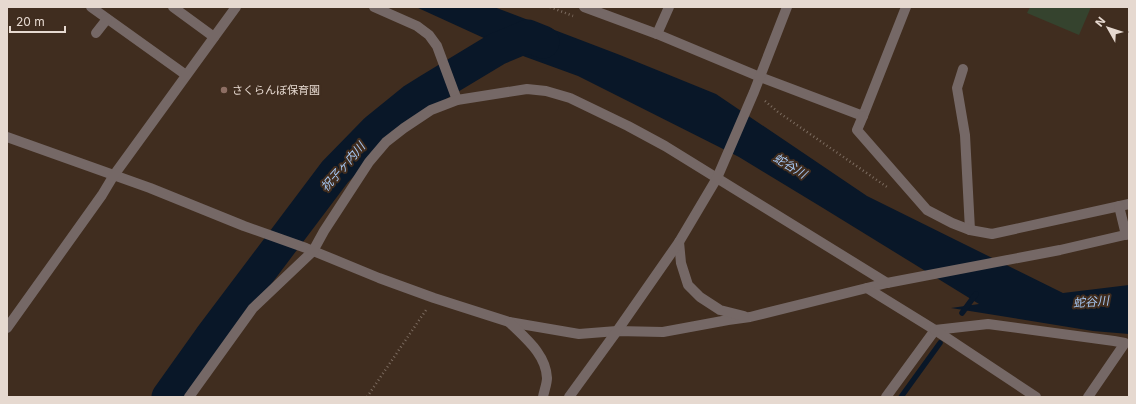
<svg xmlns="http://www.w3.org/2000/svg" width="1136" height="404" font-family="Inter,'Noto Sans JP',sans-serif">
  <rect width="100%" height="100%" fill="#402d1f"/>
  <path fill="#35432e" d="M 1030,7 L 1091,7 L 1079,35 L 1027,13 Z"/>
  <path fill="#091728" d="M 416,7 L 494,7 L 620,55 L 716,94 L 867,196 L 1063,293 L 1129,285 L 1129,334 L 1093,331 L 951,308 L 979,304 L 823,208 L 739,157 L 578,76 L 523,56 Z"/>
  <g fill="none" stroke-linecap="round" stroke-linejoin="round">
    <g stroke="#091728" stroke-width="5.5">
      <path d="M 962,313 L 976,294"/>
      <path d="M 901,397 L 940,343"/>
    </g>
    <path stroke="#091728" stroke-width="33" d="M 168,397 L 210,338 L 335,172 L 376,130 L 413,100 L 429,90 L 497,49 L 528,36 L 543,42"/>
    <g stroke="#7d6d61" stroke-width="2.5" stroke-dasharray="1 3" stroke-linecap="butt">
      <path d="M 550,7 L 573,16"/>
      <path d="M 765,101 L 778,112 L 887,187"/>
      <path d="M 367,397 L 426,310"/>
    </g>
    <g stroke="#756866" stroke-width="10">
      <path d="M 91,7 L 186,75"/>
      <path d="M 173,7 L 214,37"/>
      <path d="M 374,7 L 417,26 L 429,35 L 437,46 L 457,100"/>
      <path d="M 584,7 L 657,34 L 760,77 L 863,116 L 906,7"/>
      <path d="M 96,33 L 107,19"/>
      <path d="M 657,34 L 669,7"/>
      <path d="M 963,69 L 957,88 L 965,135 L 970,230"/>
      <path d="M 863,116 L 857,130 L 927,210 L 952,223 L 970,230 L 992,234 L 1129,204"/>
      <path d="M 7,137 L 150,188 L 244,226 L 306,248 L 379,278 L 434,298 L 509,322 L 579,334 L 617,331 L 663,332 L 728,320 L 750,317 L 887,283 L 1060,250 L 1129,234"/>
      <path d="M 1119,206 L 1126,235"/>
      <path d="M 679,242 L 681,263 L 688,285 L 700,297 L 720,310 L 744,316"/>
      <path d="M 867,288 L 935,330 L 886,397"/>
      <path d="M 509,322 C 525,338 546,354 547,378 C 547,384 544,391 543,397"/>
      <path d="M 7,328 L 102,195 L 114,175 L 236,7"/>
      <path d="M 935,330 L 988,324 L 1114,341 L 1125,343 L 1088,397"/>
      <path d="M 935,330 L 1036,397"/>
      <path d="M 189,397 L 253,308 L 313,251 L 324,231 L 369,162 L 386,142 L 404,128 L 431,110 L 457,100 L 527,89 L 546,91 L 570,98 L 628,126 L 665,146 L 887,283"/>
      <path d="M 569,397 L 617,331 L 679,242 L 717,178 L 754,92 L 787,7"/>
    </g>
  </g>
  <circle fill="#8d6e63" stroke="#402d1f" stroke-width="1.5" cx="224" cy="90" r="4"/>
  <g text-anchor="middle" stroke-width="4" stroke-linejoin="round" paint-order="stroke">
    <g font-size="11" fill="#e6d9d0" stroke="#402d1f" text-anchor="start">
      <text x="232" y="94">さくらんぼ保育園</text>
    </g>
    <g font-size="12" font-style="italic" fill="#a5c6f1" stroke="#402d1f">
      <text transform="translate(790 166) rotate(31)" y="4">蛇谷川</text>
      <text transform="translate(343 167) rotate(-49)" y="4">祝子ヶ内川</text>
      <text transform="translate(1091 302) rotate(-4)" y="4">蛇谷川</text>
    </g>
  </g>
  <rect width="1136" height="404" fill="none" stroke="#e6d9d0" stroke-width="16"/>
  <g transform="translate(1108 28) rotate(309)" stroke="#402d1f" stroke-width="3" paint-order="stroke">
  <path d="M0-3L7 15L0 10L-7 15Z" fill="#e6d9d0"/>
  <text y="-6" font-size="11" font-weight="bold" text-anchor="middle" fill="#e6d9d0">N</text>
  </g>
  <path d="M10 26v6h55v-6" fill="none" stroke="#e6d9d0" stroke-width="2"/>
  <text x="16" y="26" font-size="12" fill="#e6d9d0" stroke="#402d1f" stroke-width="3" paint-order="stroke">20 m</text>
</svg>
